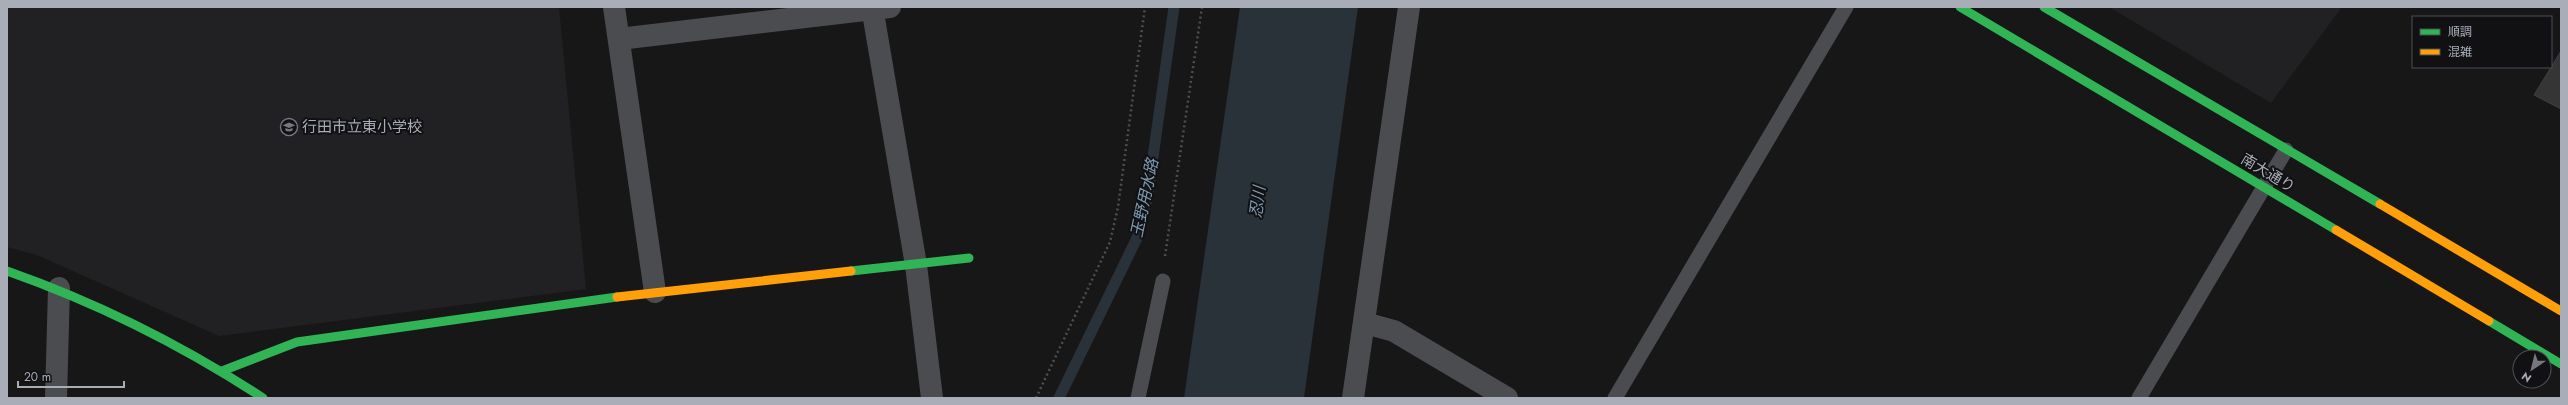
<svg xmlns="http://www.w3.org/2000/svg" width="2568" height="405" font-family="Jost,'Noto Sans JP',sans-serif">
  <rect width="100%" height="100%" fill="#171717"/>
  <g fill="#212123">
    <path d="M 7,7 L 559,7 L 586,289 L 219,336 L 37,255 L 7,247 Z"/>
    <path d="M 2109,7 L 2342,7 L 2271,103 Z"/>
  </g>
  <path fill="#2a3239" d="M 1240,7 L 1358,7 L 1304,398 L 1184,398 Z"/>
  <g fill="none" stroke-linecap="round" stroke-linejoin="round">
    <path stroke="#2a3239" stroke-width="11" d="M 1059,398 L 1137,238 L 1147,200 L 1174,7"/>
  </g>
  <path fill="#353536" stroke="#3f4043" d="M 2561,51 L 2561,109 L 2534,95 Z"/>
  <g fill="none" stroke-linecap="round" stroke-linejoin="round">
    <g stroke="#4d4e52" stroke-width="2.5" stroke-dasharray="2 3" stroke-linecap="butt">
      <path d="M 1165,256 L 1202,7"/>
      <path d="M 1036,398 L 1110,242 L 1118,207 L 1145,7"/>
    </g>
    <g stroke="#4b4c50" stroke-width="15">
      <path d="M 1138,398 L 1163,281"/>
      <path d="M 1615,398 L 1846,7"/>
      <path d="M 2139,398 L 2286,150"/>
    </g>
    <g stroke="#4b4c50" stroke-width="22">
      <path d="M 614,7 L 655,292"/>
      <path d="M 872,7 L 916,265 L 932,398"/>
      <path d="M 619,39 L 890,7"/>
      <path d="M 1365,323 L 1394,331 L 1507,398"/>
      <path d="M 56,398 L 59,288"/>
      <path d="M 1353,398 L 1409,7"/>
    </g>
    <g stroke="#30b455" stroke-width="9">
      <path d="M 1960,7 L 2336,230"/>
      <path d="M 2044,7 L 2380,204"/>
      <path d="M 7,271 C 98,303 182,345 263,398"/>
      <path d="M 851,271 L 969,258"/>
      <path d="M 2489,321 L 2561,364"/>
      <path d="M 222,371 L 297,342 L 617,297"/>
    </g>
    <g stroke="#ff9f0a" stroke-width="9">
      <path d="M 2380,204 L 2561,311"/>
      <path d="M 2336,230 L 2489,321"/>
      <path d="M 617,297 L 851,271"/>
    </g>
  </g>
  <defs>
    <g id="school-ring" transform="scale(0.9)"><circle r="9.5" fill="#111113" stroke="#757880" stroke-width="1.5"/><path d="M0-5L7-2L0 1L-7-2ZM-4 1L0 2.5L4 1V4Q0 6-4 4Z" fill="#757880"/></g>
  </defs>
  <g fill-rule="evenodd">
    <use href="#school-ring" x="289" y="127"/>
  </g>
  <g text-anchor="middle" stroke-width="4" stroke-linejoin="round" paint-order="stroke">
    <g font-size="15" fill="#a8adb8" stroke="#111113" text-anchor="start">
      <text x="302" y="132">行田市立東小学校</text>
    </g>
    <g font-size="15" fill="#a8adb8" stroke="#111113">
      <text transform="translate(2268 173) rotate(31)" y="5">南大通り</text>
    </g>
    <g font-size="16" font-style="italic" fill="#7f9bb3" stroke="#111113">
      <text transform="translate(1144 198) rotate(-78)" y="6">玉野用水路</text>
      <text transform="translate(1257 202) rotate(-83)" y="6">忍川</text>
    </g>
  </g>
  <rect width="2568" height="405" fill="none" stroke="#a8adb8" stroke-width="16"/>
  <rect x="2412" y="16" width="140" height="52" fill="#111113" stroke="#4d4f55"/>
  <rect x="2420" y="29" width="20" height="6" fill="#30b455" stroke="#4d4f55"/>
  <text x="2448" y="36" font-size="12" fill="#a8adb8">順調</text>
  <rect x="2420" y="49" width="20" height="6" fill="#ff9f0a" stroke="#4d4f55"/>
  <text x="2448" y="56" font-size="12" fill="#a8adb8">混雑</text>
  <g transform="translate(2532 369) rotate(215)"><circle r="19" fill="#111113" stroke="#4d4f55"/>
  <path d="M0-3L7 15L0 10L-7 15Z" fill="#757880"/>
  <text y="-6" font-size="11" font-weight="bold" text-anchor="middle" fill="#a8adb8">N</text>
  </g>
  <path d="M18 381v6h106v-6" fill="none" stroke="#a8adb8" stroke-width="2"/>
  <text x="24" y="381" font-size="12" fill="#a8adb8" stroke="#111113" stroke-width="3" paint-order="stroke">20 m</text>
</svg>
